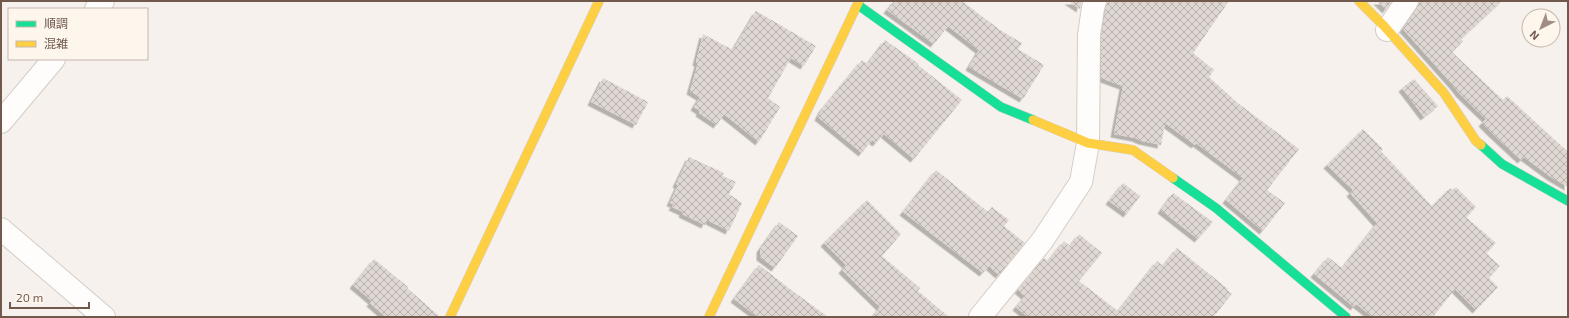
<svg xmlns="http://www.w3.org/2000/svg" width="1569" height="318" font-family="'Exo 2','Noto Sans JP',sans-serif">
  <defs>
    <pattern id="building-cross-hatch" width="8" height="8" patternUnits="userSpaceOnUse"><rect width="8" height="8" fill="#dfd7d2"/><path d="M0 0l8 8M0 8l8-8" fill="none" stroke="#b9b1ad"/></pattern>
    <filter id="shadow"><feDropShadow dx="-3.5" dy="3.5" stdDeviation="0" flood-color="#0004"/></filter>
  </defs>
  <rect width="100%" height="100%" fill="#f6f1ec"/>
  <g fill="url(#building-cross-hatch)" filter="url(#shadow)">
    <path d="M 894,1 L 962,1 L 1000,30 L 1022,43 L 1018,49 L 1044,65 L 1023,99 L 969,67 L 979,50 L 948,26 L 934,44 L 887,10 Z"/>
    <path d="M 1068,1 L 1082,1 L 1080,9 Z"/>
    <path d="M 1107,1 L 1229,1 L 1193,53 L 1214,70 L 1209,77 L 1239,104 L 1299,149 L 1267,190 L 1285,203 L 1263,231 L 1226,200 L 1243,178 L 1196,143 L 1195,145 L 1165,123 L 1161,145 L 1142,141 L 1135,138 L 1114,134 L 1123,86 L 1101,78 L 1101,36 Z"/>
    <path d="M 1377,1 L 1392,1 L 1386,10 Z"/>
    <path d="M 1419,1 L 1502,1 L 1461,39 L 1463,41 L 1452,52 L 1503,100 L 1507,96 L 1568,152 L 1568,187 L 1551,177 L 1524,157 L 1521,160 L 1493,134 L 1482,123 L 1486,119 L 1460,94 L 1453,85 L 1403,29 L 1417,8 Z"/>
    <path d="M 756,11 L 816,46 L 804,66 L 791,58 L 768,98 L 780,107 L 759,142 L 724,114 L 717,125 L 699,113 L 700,111 L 694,107 L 700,97 L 690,91 L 698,63 L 696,62 L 703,34 L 733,50 Z"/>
    <path d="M 885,40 L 919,64 L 918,65 L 962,100 L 914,159 L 884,134 L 876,143 L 872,140 L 862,153 L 818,117 L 822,109 L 862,60 L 867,64 Z"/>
    <path d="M 603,78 L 648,102 L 636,125 L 591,102 Z"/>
    <path d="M 1414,79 L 1438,106 L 1424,117 L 1402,88 Z"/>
    <path d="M 1363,129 L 1383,149 L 1381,151 L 1432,206 L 1450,188 L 1453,190 L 1456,187 L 1476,207 L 1466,217 L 1496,243 L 1486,253 L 1500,266 L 1489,278 L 1498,287 L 1476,310 L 1455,289 L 1433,317 L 1373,317 L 1356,304 L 1354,307 L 1314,274 L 1328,257 L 1342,268 L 1377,223 L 1350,193 L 1353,190 L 1327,165 Z"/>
    <path d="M 689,157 L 724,173 L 723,176 L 736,182 L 729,194 L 742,203 L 729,231 L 707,220 L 705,225 L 682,214 L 683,212 L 672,207 L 674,204 L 670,203 L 678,185 L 676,184 Z"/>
    <path d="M 936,170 L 988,212 L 992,207 L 1009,220 L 1004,226 L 1025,243 L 999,275 L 989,266 L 983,273 L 903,212 Z"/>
    <path d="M 1123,183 L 1140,196 L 1127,214 L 1109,201 Z"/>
    <path d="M 1173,193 L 1213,222 L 1198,239 L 1161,210 Z"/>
    <path d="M 867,200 L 901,234 L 882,256 L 920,288 L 918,291 L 949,317 L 872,317 L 880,307 L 842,270 L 846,265 L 824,243 Z"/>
    <path d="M 779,222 L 798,236 L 775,268 L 760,257 L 760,249 Z"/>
    <path d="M 1079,234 L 1102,253 L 1079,281 L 1118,311 L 1157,261 L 1163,266 L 1177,248 L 1228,289 L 1227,290 L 1232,294 L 1213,317 L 1028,317 L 1016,307 L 1025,296 L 1018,290 L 1044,258 L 1048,261 L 1064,241 L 1070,246 Z"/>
    <path d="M 374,259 L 408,287 L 407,288 L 438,315 L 438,317 L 386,317 L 370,303 L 372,301 L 353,285 Z"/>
    <path d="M 759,265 L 790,289 L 828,317 L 758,317 L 734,299 Z"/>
  </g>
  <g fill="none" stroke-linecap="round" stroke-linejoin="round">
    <g stroke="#d3cdc7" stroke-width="24">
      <g id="street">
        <path d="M 96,9 L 103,1"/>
        <path d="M 1387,30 L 1407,1"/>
        <path d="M 1,122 L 54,59"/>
        <path d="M 1,229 L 104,317"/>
        <path d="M 980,317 L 1042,241 L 1081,182 L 1088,143 L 1089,35 L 1093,8 L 1095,1"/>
      </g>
    </g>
    <g stroke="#d5cec8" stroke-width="10">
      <g id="fast">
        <path d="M 858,5 L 1001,107 L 1033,120"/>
        <path d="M 1481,145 L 1502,164 L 1568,201"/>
        <path d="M 1173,178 L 1216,208 L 1346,317"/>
      </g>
    </g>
    <g stroke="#d5cec8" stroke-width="10">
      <g id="slow">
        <path d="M 1359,1 L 1384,26 L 1444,93 L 1476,141 L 1481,145"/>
        <path d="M 1033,120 L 1088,143 L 1133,150 L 1173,178"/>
        <path d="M 450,317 L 599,1"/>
        <path d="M 709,317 L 859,1"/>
      </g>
    </g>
    <use href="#street" stroke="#fefdfc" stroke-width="22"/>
    <use href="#fast" stroke="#16e098" stroke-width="9"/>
    <use href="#slow" stroke="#ffcf43" stroke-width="9"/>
  </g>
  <rect width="1569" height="318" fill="none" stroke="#71594e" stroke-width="4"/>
  <rect x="8" y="8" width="140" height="52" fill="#fdf6ed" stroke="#c5b7ad"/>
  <rect x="16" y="21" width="20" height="6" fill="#16e098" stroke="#c5b7ad"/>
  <text x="44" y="28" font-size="12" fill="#71594e">順調</text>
  <rect x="16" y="41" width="20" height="6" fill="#ffcf43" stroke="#c5b7ad"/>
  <text x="44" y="48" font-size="12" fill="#71594e">混雑</text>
  <g transform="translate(1541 28) rotate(222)"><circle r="19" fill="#fdf6ed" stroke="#c5b7ad"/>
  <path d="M0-3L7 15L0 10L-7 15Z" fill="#a08e85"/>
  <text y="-6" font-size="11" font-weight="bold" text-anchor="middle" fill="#71594e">N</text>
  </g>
  <path d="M10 302v6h79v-6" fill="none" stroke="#71594e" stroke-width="2"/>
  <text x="16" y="302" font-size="12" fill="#71594e" stroke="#fdf6ed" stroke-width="3" paint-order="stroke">20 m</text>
</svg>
